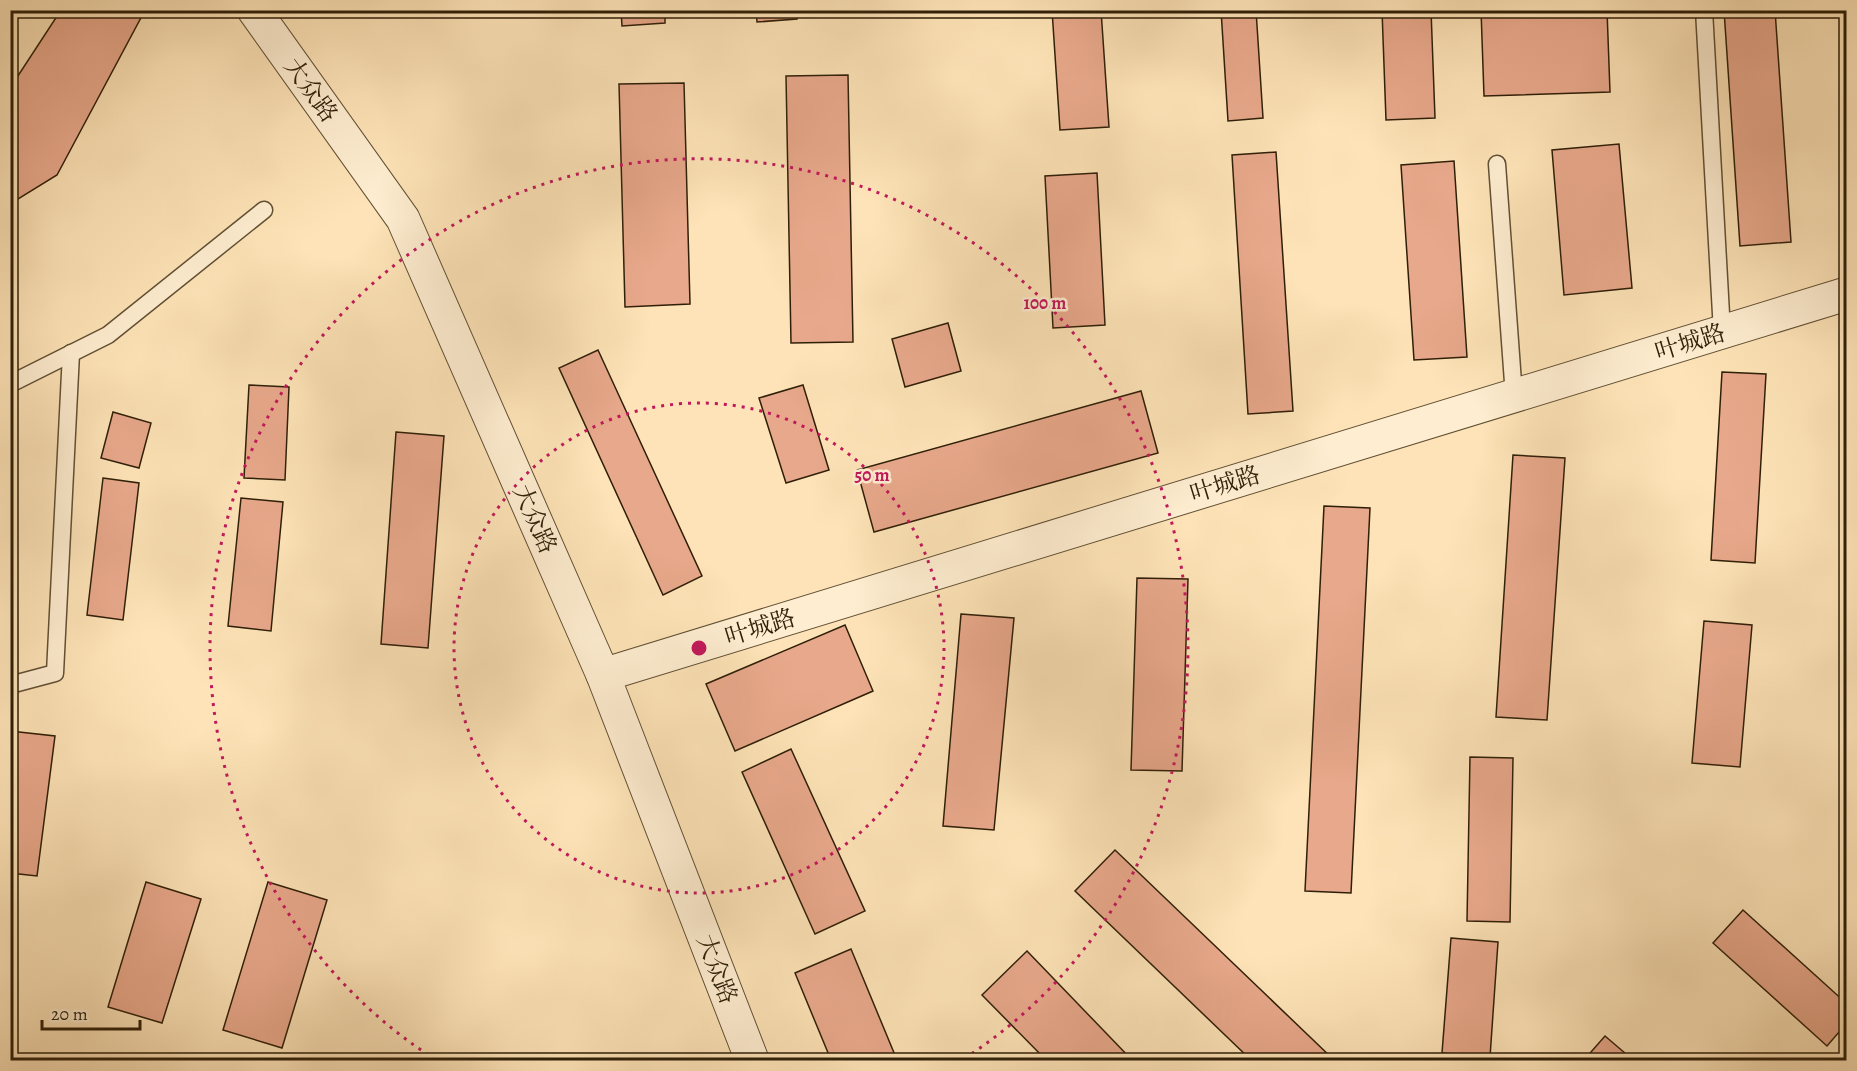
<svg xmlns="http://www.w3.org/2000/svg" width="1857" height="1071" font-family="Alegreya,'Noto Serif SC',serif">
  <rect width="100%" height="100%" fill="#fde3b7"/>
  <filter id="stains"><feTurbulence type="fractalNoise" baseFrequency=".00333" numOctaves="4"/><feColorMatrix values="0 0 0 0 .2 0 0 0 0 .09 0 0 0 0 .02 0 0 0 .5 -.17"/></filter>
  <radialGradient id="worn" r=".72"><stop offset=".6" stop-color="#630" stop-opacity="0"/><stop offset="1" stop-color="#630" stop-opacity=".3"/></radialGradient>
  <g fill="#e8a88b" stroke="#2f1f08" stroke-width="1.5">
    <path d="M 61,10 L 140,10 L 144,12 L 57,175 L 10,204 L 10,88 Z"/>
    <path d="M 411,10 L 442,10 L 442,14 L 411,15 Z"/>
    <path d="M 621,10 L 665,10 L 665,23 L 622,26 Z"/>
    <path d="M 756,10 L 797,10 L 797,19 L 757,22 Z"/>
    <path d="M 1052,10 L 1101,10 L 1109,127 L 1060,130 Z"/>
    <path d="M 1221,10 L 1256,10 L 1263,118 L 1228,121 Z"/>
    <path d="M 1382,10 L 1431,10 L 1435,118 L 1386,120 Z"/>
    <path d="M 1481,10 L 1607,10 L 1610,92 L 1484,96 Z"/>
    <path d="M 1724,10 L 1775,10 L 1791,242 L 1740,246 Z"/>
    <path d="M 848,75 L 853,342 L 791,343 L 786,76 Z"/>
    <path d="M 684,83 L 690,304 L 625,307 L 619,84 Z"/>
    <path d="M 1619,144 L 1632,288 L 1564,295 L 1552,150 Z"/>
    <path d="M 1276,152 L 1293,411 L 1248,414 L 1232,155 Z"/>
    <path d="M 1454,161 L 1467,357 L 1414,360 L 1401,165 Z"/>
    <path d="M 1097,173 L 1105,325 L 1053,328 L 1045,176 Z"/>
    <path d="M 948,323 L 961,371 L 905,387 L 892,339 Z"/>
    <path d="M 598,350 L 702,576 L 663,595 L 559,368 Z"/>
    <path d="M 1722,372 L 1766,374 L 1755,563 L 1711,560 Z"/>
    <path d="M 249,385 L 289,387 L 285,480 L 244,478 Z"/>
    <path d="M 803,385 L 829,470 L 786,483 L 759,398 Z"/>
    <path d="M 1141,391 L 1158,453 L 874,532 L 857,470 Z"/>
    <path d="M 113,412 L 151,423 L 139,468 L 101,458 Z"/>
    <path d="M 396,432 L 444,436 L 428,648 L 381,644 Z"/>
    <path d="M 1513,455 L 1565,458 L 1547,720 L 1496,717 Z"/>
    <path d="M 103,478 L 139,483 L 123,620 L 87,615 Z"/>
    <path d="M 241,498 L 283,502 L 271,631 L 228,626 Z"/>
    <path d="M 1324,506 L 1370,508 L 1351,893 L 1305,891 Z"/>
    <path d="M 1137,578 L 1188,579 L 1182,771 L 1131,770 Z"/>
    <path d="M 961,614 L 1014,618 L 994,830 L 943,826 Z"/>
    <path d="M 1704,621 L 1752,625 L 1740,767 L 1692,763 Z"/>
    <path d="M 845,625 L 873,691 L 735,751 L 706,684 Z"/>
    <path d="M 10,731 L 55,736 L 37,876 L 10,873 Z"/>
    <path d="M 791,749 L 865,911 L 815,934 L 742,772 Z"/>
    <path d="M 1470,757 L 1513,758 L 1510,922 L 1467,921 Z"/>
    <path d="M 1115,850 L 1334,1060 L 1251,1060 L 1075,891 Z"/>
    <path d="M 146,882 L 201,899 L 162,1023 L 108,1007 Z"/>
    <path d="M 268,882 L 327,900 L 282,1048 L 223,1030 Z"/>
    <path d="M 1743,910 L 1846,1003 L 1846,1024 L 1827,1046 L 1713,943 Z"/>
    <path d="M 1451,938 L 1498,942 L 1490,1057 L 1442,1053 Z"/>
    <path d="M 851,949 L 897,1060 L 831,1060 L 795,973 Z"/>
    <path d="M 1027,951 L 1132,1060 L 1046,1060 L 982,995 Z"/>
    <path d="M 1605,1036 L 1633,1060 L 1584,1060 Z"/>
  </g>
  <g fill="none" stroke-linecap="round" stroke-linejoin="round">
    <g stroke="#625034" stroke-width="19">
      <g id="lane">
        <path d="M 1704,10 L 1722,332"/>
        <path d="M 1497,164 L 1514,396"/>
        <path d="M 10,384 L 108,335 L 264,210"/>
        <path d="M 10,685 L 55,673 L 71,353"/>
      </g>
    </g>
    <g stroke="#625034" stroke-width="35">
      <g id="street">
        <path d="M 254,10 L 403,219 L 603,675 L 752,1060"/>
        <path d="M 603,675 L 1846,294"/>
      </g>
    </g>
    <use href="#lane" stroke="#feedd0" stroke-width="16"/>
    <use href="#street" stroke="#feedd0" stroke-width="33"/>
  </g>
  <g fill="none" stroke="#c2185b" stroke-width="3" stroke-dasharray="3 6">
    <circle cx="699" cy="648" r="245"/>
    <path d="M436 1060A489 489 0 1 1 962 1060"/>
  </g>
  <g text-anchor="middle" stroke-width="5" stroke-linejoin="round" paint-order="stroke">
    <g font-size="24" fill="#2f1f08" stroke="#feedd0">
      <text transform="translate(311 90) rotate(54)" y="8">大众路</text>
      <text transform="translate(1690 342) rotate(-17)" y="8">叶城路</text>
      <text transform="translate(1225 484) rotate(-17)" y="8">叶城路</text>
      <text transform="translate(535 519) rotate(66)" y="8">大众路</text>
      <text transform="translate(760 627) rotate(-17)" y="8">叶城路</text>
      <text transform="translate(717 969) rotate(69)" y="8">大众路</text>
    </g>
  </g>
  <circle cx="699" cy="648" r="9" fill="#c2185b" stroke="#feedd0" stroke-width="3"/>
  <g font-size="18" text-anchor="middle" font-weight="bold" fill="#c2185b" stroke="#feedd0" stroke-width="5" stroke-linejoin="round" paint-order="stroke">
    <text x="1045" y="309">100 m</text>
    <text x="872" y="481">50 m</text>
  </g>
  <rect width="1857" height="1071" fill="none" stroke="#fde3b7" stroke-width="36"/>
  <rect x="12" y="12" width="1833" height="1047" fill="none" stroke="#2f1f08" stroke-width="3"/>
  <rect x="18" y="18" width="1821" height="1035" fill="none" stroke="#2f1f08" stroke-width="1.5"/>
  <path d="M42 1020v9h98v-9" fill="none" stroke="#2f1f08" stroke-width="3"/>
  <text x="51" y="1020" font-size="18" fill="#2f1f08" stroke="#feedd0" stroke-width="4.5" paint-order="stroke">20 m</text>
  <rect width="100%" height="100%" filter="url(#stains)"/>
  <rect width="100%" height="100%" fill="url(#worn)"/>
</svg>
